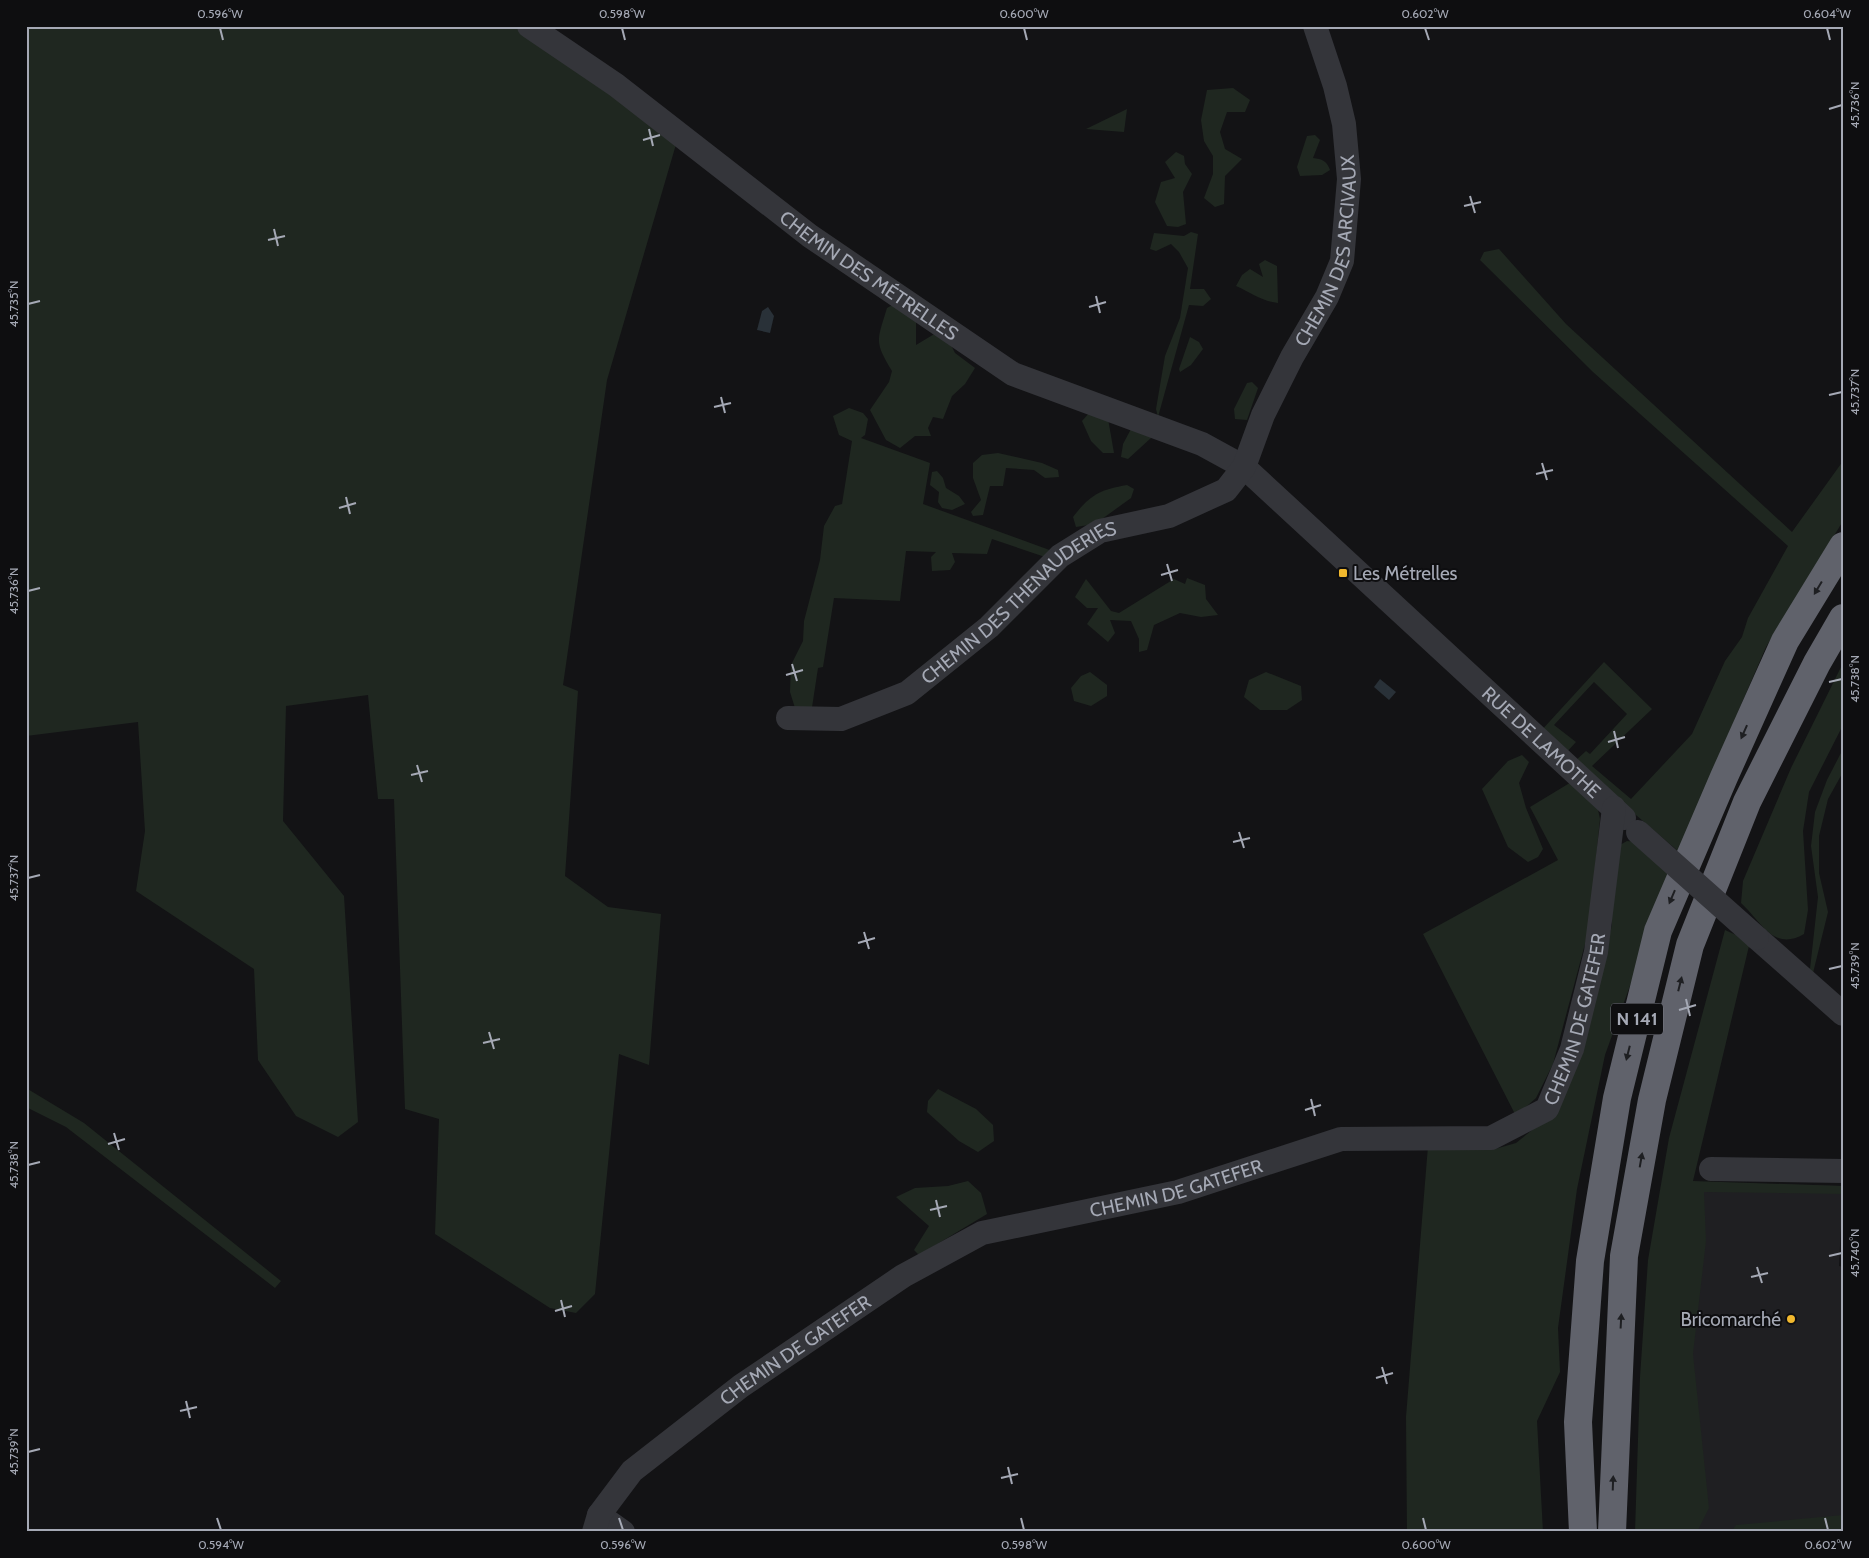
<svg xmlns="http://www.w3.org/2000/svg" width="1869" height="1558" font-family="Cabin,sans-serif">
  <rect width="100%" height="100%" fill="#131315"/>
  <path fill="#1f1f22" d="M 1692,1182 L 1843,1186 L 1839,1266 L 1843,1267 L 1843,1532 L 1672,1532 Z"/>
  <g fill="#1f2720">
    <path d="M 26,26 L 511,26 L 528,34 L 677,141 L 607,380 L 563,685 L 578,691 L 565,876 L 608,907 L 661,914 L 649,1065 L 619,1054 L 595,1294 L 576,1313 L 550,1308 L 435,1234 L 439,1119 L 405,1109 L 394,799 L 378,799 L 368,695 L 286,706 L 283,821 L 344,896 L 358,1122 L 338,1137 L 296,1116 L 258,1060 L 254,969 L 136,891 L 145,831 L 138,722 L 26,736 Z"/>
    <path d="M 1233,88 L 1250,100 L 1245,112 L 1227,112 L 1220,132 L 1225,149 L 1242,159 L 1225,176 L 1224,204 L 1215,207 L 1204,198 L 1213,174 L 1213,156 L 1204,141 L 1201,120 L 1207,90 Z"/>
    <path d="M 1127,109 L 1124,132 L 1086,129 Z"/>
    <path d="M 1315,135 L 1320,140 L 1313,158 C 1322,159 1327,161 1330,170 L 1322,175 L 1300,176 L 1297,167 L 1307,136 Z"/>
    <path d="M 1176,152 L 1184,156 L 1185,164 L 1192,174 L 1183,192 L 1186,224 L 1178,227 L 1167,226 L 1155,202 L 1161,182 L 1175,178 L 1165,162 Z"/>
    <path d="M 1191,232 L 1198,234 L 1190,289 L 1204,289 L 1211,299 L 1203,306 L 1189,305 L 1158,417 L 1156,409 L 1165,356 L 1180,318 L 1188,268 L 1179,252 L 1171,244 L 1156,251 L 1150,249 L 1154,233 L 1184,236 Z"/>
    <path d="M 1499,249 L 1566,324 L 1792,532 L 1843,461 L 1843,521 L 1766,647 L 1678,851 L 1574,762 L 1586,751 L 1590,754 L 1627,714 L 1594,682 L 1554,725 L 1576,742 L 1565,754 L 1540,732 L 1604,662 L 1652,709 L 1592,766 L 1631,799 L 1692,734 L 1725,661 L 1742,637 L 1748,618 L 1788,546 L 1593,372 L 1480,260 L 1484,252 Z"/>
    <path d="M 1265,260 L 1277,266 L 1278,303 C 1261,301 1252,293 1236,286 L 1242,275 L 1250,269 L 1263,277 L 1259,264 Z"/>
    <path d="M 896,303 L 916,318 L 916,345 L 936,333 L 947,337 L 955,353 L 975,368 L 965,384 L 952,396 L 943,419 L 933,417 L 928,428 L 931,436 L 915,436 L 900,448 L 886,440 L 870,410 L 889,382 L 892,371 C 874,341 877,341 887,308 Z"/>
    <path d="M 1190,337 L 1199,342 L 1203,349 L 1191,365 L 1180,372 L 1179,369 Z"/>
    <path d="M 1252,382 L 1258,388 L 1247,420 L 1235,419 L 1234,409 L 1247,383 Z"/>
    <path d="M 849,408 L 863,413 L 868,419 L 865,435 L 861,438 L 930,463 L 923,504 L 1055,552 L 1051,559 L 992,539 L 987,554 L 952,553 L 955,562 L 950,570 L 932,571 L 931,557 L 936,552 L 906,551 L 900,601 L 834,598 L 823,667 L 818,668 L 811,714 L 795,708 L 790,692 L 791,665 L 803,641 L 804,621 L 820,560 L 824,526 L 835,506 L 842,504 L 852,441 L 839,435 L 833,416 Z"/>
    <path d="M 1090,412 L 1107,413 L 1114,453 L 1103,453 L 1091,441 L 1082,421 Z"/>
    <path d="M 1131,429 L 1149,429 L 1151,438 L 1128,459 L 1121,457 L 1123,444 Z"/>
    <path d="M 998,453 L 1042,463 L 1058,470 L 1059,477 L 1045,478 L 1034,470 L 1006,468 L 1003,486 L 990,486 L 983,515 L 973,516 L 971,512 L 981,500 L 973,478 L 973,463 L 982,455 Z"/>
    <path d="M 937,471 L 943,478 L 946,488 L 959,496 L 965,504 L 952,510 L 942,508 L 938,502 L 939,492 L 930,485 L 932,472 Z"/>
    <path d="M 1127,485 L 1134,489 L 1131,498 L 1095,524 L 1076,527 L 1073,517 C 1090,495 1099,490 1127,485 Z"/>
    <path d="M 1187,578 L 1205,585 L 1206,599 L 1218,615 L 1201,617 L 1180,613 L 1154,625 L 1147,650 L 1139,652 L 1139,639 L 1131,621 L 1110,620 L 1115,633 L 1108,642 L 1087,624 L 1098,608 L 1087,608 L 1075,597 L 1086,579 L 1111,611 L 1119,613 L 1174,579 L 1185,584 Z"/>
    <path d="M 1843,663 L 1843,725 L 1809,792 L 1803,831 L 1808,910 L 1804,934 C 1773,952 1761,921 1741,903 L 1743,881 L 1791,768 Z"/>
    <path d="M 1090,672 L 1107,685 L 1107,696 L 1091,706 L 1074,701 L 1071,688 L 1081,676 Z"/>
    <path d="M 1266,672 L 1301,686 L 1302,700 L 1287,710 L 1260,710 L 1244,697 L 1249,680 Z"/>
    <path d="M 1843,749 L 1843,772 L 1828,799 L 1819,836 L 1819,873 L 1828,912 L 1813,973 L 1810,969 L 1818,897 L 1811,846 L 1815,812 L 1827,780 Z"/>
    <path d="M 1522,755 L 1529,762 L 1519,783 L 1526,808 L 1543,849 L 1538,857 L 1528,862 L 1508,847 L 1482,789 L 1508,761 Z"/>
    <path d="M 1573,781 L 1597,805 L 1600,819 L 1589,929 L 1553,1064 L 1536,1098 L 1516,1116 L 1423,934 L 1558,860 L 1530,807 Z"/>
    <path d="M 1627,841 L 1638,842 L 1670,875 L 1605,1055 L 1577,1189 L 1558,1328 L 1560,1372 L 1537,1421 L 1543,1532 L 1407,1532 L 1406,1417 L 1428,1146 L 1495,1149 L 1516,1143 L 1542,1122 L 1595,991 L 1612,925 L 1610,882 L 1618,846 Z"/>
    <path d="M 1725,930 L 1736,935 L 1749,946 L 1693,1181 L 1843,1186 L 1843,1194 L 1704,1192 L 1706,1241 L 1693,1354 L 1709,1508 L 1697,1532 L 1635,1532 L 1640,1377 L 1648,1260 L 1669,1138 Z"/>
    <path d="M 26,1088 L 84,1123 L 281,1281 L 275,1288 L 66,1127 L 26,1107 Z"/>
    <path d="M 938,1089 L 976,1109 L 993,1125 L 994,1141 L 978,1152 L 959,1141 L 927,1112 L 928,1101 Z"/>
    <path d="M 968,1181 L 981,1193 L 987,1214 L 919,1255 L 914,1250 L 929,1226 L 896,1197 L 915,1188 L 948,1186 Z"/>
    <path d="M 1843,1515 L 1843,1529 L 1798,1532 L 1731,1532 L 1736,1525 Z"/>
  </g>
  <g fill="#293138">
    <path d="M 768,307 L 774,316 L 770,333 L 757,330 L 762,311 Z"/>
    <path d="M 1380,679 L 1396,692 L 1389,700 L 1374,687 Z"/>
  </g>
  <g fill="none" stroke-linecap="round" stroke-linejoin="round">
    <g stroke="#34353a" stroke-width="24">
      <path id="s1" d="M 529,26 L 616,85 L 810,236 L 1013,374 L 1202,444 L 1244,467 L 1624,818"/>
      <path id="s2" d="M 788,718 L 841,719 L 907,693 L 989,627 L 1060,556 L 1100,531 L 1169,516 L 1226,490 L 1244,467 L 1263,415 L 1292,357 L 1327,297 L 1342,261 L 1349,179 L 1344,124 L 1335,86 L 1315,26"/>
      <path d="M 1757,938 L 1843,1014"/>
      <path d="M 1711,1169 L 1843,1171"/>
      <path d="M 599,1515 L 623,1532"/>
      <path id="s3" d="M 594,1532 L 599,1515 L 632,1471 L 741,1386 L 903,1276 L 982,1233 L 1178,1192 L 1341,1139 L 1491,1138 L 1547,1109 L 1572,1049 L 1596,952 L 1614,808"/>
    </g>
    <g stroke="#60626b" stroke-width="28">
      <path d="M 1583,1532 L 1578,1422 L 1590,1261 L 1617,1098 L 1658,931 L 1724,777 L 1785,641 L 1843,546"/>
      <path d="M 1612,1532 L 1624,1256 L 1652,1100 L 1690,945 L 1747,802 L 1817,663 L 1843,618"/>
    </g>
    <path stroke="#34353a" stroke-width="24" d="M 1638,832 L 1757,938"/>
  </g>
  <defs><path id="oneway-solid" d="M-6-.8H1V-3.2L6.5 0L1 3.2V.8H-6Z" transform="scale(1.25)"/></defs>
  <g fill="#1e1f22">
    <use href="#oneway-solid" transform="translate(1818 588) rotate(121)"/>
    <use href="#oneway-solid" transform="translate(1744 732) rotate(114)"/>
    <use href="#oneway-solid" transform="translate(1672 897) rotate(113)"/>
    <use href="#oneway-solid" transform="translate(1680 984) rotate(-76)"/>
    <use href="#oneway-solid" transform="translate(1628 1053) rotate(104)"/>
    <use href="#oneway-solid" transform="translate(1641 1160) rotate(-80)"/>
    <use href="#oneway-solid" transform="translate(1621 1321) rotate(-87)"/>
    <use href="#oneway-solid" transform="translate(1613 1483) rotate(-88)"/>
  </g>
  <path fill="none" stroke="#a5a9b5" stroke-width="2" d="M 220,28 L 223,40M 622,28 L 625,40M 1024,28 L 1027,40M 1425,28 L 1429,40M 1827,28 L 1830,40M 1829,109 L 1842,105M 649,129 L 653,146M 643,140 L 660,135M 1470,196 L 1475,213M 1464,206 L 1481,202M 274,229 L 278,246M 268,240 L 285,236M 1096,296 L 1100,313M 28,304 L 40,301M 1089,307 L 1106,302M 1829,395 L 1842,392M 721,397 L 725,413M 714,407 L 731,403M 1542,463 L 1547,480M 1536,474 L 1553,470M 346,497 L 350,514M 339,508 L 356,503M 1167,564 L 1172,581M 1161,575 L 1178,570M 28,591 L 40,588M 792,664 L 797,681M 786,675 L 803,670M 1829,682 L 1842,679M 1614,731 L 1618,748M 1608,742 L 1625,737M 417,765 L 422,782M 411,775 L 428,771M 1239,832 L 1244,848M 1233,842 L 1250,838M 28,878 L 40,875M 864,932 L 869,949M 858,943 L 875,938M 1829,969 L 1842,966M 1686,999 L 1690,1016M 1679,1010 L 1696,1005M 489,1032 L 494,1049M 483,1043 L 500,1039M 1311,1099 L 1315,1116M 1305,1110 L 1321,1105M 114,1133 L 119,1150M 108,1144 L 125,1139M 28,1165 L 40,1162M 936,1200 L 940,1217M 930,1210 L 947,1206M 1829,1256 L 1842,1253M 1757,1267 L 1762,1283M 1751,1277 L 1768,1273M 561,1300 L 565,1317M 555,1311 L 572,1306M 1382,1367 L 1387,1384M 1376,1378 L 1393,1373M 186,1401 L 190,1418M 180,1411 L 197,1407M 28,1452 L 40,1449M 1008,1467 L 1012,1484M 1001,1478 L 1018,1474M 217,1518 L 221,1530M 619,1518 L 623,1530M 1021,1518 L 1024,1530M 1423,1518 L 1426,1530M 1825,1518 L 1828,1530"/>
  <g fill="#f1b82e" stroke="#0e0e10" stroke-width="2">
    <rect x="1338" y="568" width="10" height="10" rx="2.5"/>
    <circle cx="1791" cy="1319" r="5"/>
  </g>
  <g text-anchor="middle" stroke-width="4" stroke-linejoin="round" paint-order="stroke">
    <rect fill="#0e0e10" stroke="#787a84" stroke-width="1" x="1611" y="1003.5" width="52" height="31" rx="4"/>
    <g font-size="18" font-weight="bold" fill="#a5a9b5">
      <text x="1637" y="1025">N 141</text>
    </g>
    <g font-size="19" fill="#a5a9b5" stroke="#0e0e10">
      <text dy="7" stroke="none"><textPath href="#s2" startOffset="774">CHEMIN DES ARCIVAUX</textPath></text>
      <text dy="7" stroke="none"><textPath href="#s1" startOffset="422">CHEMIN DES MÉTRELLES</textPath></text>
      <text dy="7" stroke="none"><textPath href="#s2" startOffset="269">CHEMIN DES THENAUDERIES</textPath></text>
      <text dy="7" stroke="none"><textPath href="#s1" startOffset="1251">RUE DE LAMOTHE</textPath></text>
      <text dy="7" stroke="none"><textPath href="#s3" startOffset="1176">CHEMIN DE GATEFER</textPath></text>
      <text dy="7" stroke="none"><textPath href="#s3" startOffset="696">CHEMIN DE GATEFER</textPath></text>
      <text dy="7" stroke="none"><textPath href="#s3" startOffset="276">CHEMIN DE GATEFER</textPath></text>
    </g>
    <g font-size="19" fill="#a5a9b5" stroke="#0e0e10" text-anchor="start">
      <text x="1353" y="580">Les Métrelles</text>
      <text x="1781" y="1326" text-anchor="end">Bricomarché</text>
    </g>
  </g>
  <rect width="1869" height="1558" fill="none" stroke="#0e0e10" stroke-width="55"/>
  <rect x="28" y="28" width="1814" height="1502" fill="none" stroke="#a5a9b5" stroke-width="2"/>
  <g font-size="12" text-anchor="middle" fill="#a5a9b5">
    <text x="220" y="18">0.596°W</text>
    <text x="622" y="18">0.598°W</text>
    <text x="1024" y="18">0.600°W</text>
    <text x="1425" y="18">0.602°W</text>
    <text x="1827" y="18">0.604°W</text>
    <text transform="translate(1855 105) rotate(-90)" y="4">45.736°N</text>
    <text transform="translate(14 304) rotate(-90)" y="4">45.735°N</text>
    <text transform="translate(1855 392) rotate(-90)" y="4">45.737°N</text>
    <text transform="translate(14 591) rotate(-90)" y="4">45.736°N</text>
    <text transform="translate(1855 679) rotate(-90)" y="4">45.738°N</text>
    <text transform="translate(14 878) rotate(-90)" y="4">45.737°N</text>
    <text transform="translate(1855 966) rotate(-90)" y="4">45.739°N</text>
    <text transform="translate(14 1165) rotate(-90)" y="4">45.738°N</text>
    <text transform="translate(1855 1253) rotate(-90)" y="4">45.740°N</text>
    <text transform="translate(14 1452) rotate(-90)" y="4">45.739°N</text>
    <text x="221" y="1549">0.594°W</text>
    <text x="623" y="1549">0.596°W</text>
    <text x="1024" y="1549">0.598°W</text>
    <text x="1426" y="1549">0.600°W</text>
    <text x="1828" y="1549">0.602°W</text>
  </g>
</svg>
